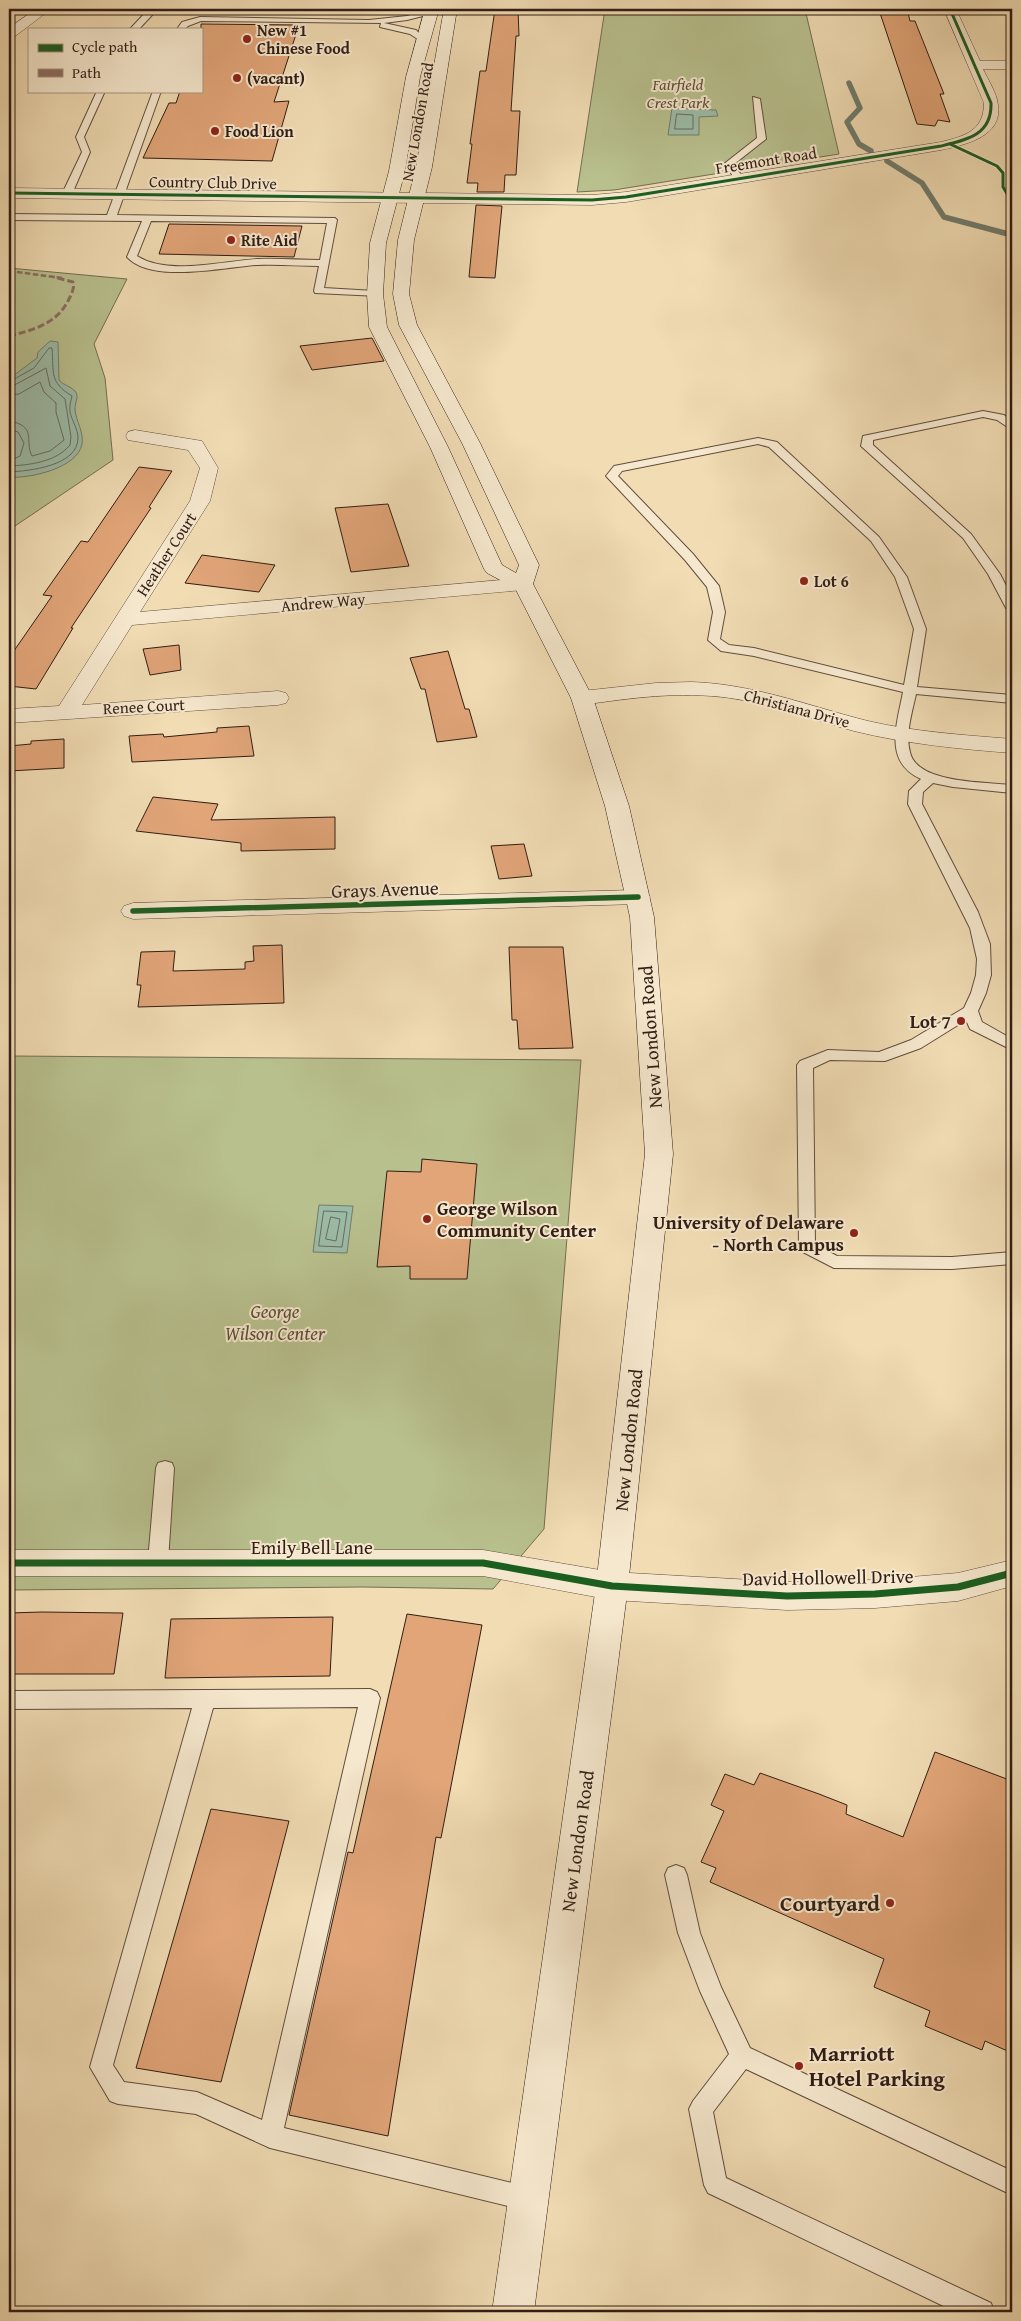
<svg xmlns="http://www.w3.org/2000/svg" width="1021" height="2321" font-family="'Gentium Book Plus',serif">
  <rect width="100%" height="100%" fill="#f1dcb4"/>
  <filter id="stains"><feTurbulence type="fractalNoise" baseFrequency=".004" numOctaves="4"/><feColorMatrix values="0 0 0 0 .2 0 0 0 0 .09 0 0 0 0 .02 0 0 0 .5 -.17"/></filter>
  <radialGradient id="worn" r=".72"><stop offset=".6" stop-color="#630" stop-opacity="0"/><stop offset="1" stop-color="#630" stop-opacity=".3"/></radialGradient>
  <g fill="#b8c08e" stroke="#746e52">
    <path d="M 605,9 L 805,9 L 839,154 L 614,190 L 577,192 Z"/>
    <path d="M 9,268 L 127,279 L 94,344 L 105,378 L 113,460 L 9,530 Z"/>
    <path d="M 9,1056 L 581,1060 L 544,1529 L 493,1589 L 363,1587 L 9,1590 Z"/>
  </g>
  <g fill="#9cbca8" stroke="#717c6d">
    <path d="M 672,108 L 716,110 L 718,116 L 699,117 L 699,135 L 668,135 Z"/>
    <path d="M 50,341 L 58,342 L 59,380 C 63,385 70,386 75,391 C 80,397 74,403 75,410 C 76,421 84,432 82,444 C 78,468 29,479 9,477 L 9,451 L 12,449 L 13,443 L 9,438 L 9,379 L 37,358 L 38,352 Z"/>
    <path d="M 319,1205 L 353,1206 L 347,1253 L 313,1252 Z"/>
  </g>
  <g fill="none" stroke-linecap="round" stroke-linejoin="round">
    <g stroke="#666c5e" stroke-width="1">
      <path d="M 677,114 L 693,115 L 693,129 L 675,129 Z"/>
      <path d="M 9,382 L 34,368 L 49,348 L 52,348 C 54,373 49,382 72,396 C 71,401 69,406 70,412 C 72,421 78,429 78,438 C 78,466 29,471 9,472"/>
      <path d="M 9,388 L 46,368 L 50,386 L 65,399 L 71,437 L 70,445 C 56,462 30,465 9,466"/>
      <path d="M 9,395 L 19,394 L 40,382 L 44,392 L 56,403 L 56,412 L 64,440 L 50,451 L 32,456 C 24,441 38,426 9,421"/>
      <path d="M 9,429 L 18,432 L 24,443 L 20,456 L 9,461"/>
      <path d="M 324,1211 L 347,1212 L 342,1247 L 319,1246 Z"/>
      <path d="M 331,1217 L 340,1219 L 336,1241 L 326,1239 Z"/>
    </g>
    <g stroke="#717c6d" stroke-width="5.5">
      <path d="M 849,83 L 860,108 L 847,122 L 859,144 L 871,151"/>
      <path d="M 887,161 L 922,183 L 944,217 L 1012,235"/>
    </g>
  </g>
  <g fill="#e1a578" stroke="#311d15">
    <path d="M 495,9 L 518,9 L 519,36 L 516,36 L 511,111 L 520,111 L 516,175 L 505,175 L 504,192 L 477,192 L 478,183 L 467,183 L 472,144 L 470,144 L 480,71 L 486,71 Z"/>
    <path d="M 907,9 L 910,21 L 915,21 L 944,94 L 940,94 L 950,122 L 938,120 L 935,126 L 917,124 L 879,10 Z"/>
    <path d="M 201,24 L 299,25 L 274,102 L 289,101 L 272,161 L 143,158 L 169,103 L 176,103 L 180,91 L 201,91 Z"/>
    <path d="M 476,205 L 502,206 L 495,278 L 469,277 Z"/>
    <path d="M 169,224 L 302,226 L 294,257 L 159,254 Z"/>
    <path d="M 372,338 L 384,361 L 312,370 L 300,346 Z"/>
    <path d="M 139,467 L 172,471 L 149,507 L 151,508 L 71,628 L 73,628 L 36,689 L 9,686 L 9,658 L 52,596 L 43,595 L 81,541 L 88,542 Z"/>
    <path d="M 388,504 L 409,566 L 351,572 L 335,508 Z"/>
    <path d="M 202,555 L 275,565 L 259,592 L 185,583 Z"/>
    <path d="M 179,645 L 181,670 L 150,675 L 143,649 Z"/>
    <path d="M 448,651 L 465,709 L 469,709 L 477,737 L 437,742 L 425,689 L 421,689 L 410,658 Z"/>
    <path d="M 249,726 L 254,756 L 132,762 L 129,736 L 163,734 L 164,737 L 217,732 L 217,728 Z"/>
    <path d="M 64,739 L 64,768 L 9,771 L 9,746 L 31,744 L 31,741 Z"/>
    <path d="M 153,797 L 218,804 L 211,820 L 335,817 L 335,849 L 241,851 L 241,843 L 136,831 Z"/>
    <path d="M 524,844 L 532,876 L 499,879 L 491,846 Z"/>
    <path d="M 282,945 L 284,1003 L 138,1007 L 141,985 L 137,985 L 141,952 L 175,951 L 173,971 L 245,969 L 245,962 L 254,961 L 253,946 Z"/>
    <path d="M 509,947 L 563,947 L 573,1048 L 519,1049 L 517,1020 L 512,1020 Z"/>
    <path d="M 422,1159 L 477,1164 L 467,1279 L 410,1279 L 410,1266 L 377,1267 L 387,1171 L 421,1172 Z"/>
    <path d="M 42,1612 L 123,1613 L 114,1674 L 9,1674 L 9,1613 Z"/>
    <path d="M 407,1614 L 482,1625 L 441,1838 L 436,1837 L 388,2136 L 289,2115 L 348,1852 L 353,1853 Z"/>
    <path d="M 333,1617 L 330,1676 L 165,1678 L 171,1619 Z"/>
    <path d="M 935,1752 L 1012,1781 L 1012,2053 L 985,2041 L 982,2050 L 925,2026 L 930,2011 L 874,1987 L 884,1959 L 710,1882 L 716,1868 L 701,1862 L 724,1811 L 711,1805 L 725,1774 L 754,1785 L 760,1773 L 819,1794 L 847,1805 L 846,1814 L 903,1837 Z"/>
    <path d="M 211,1809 L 289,1821 L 221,2082 L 136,2068 Z"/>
  </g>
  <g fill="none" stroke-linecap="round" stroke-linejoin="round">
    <g stroke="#614d3d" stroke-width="2">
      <g id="lane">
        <path d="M 135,9 L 147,9 L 153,14 L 139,29 L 130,29 L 144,14 Z"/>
        <path d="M 432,9 L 436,11 L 435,13 L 407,20 L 384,23 L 416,30 L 426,40 L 422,42 L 410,34 L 380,27 L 381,23 L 201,21 L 188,26 L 185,29 L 177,29 L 182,22 L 200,17 L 369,20 L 407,16 Z"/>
        <path d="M 97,91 L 105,91 L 84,137 L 90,152 L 72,194 L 64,196 L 62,194 L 82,152 L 76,137 Z"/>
        <path d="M 153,91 L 161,91 L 117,215 L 335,218 L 337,220 L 324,288 L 375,291 L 379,292 L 379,296 L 315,293 L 314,291 L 319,266 C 298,266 278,264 257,265 C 224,267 152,284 127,257 L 142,221 L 9,220 L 9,214 L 107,215 ZM 151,221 L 327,223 L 320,260 C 299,260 279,258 258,259 C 222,261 169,276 137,256 Z"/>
        <path d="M 753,97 L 760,99 L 766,139 L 733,165 L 744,178 L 739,181 L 736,180 L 724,164 L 757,138 Z"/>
        <path d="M 983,411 L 1004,415 L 1012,422 L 1012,430 L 997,420 L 983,417 L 873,440 L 873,445 L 971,534 L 1000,574 L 1012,597 L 1012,612 L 1006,608 L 988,574 L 963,538 L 861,446 L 863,436 Z"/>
        <path d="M 758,438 L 777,442 L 879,537 L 907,577 L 926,629 L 917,687 L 1012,695 L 1012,703 L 916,694 C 912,713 905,734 910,752 C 916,784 987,782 1012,785 L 1012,793 L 953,787 L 933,783 L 923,792 L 922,804 L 978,912 L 990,944 L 991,975 L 986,993 L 978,1011 L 982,1022 L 1012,1039 L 1012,1050 L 970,1029 L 966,1020 L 921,1048 L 885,1061 L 830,1060 L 813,1068 L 815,1244 L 837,1256 L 952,1257 L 1012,1252 L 1012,1264 L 952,1269 L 834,1268 L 801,1251 L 799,1247 L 797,1065 L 800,1061 L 828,1050 L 879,1052 L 911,1040 L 964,1008 L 971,993 L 976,975 L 977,959 L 970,928 L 908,804 L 909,791 L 921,779 C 883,762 897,724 903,692 L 754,656 L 721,651 L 708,640 L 713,612 L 707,587 L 685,560 L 606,476 L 614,466 ZM 758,444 L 769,447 L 871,541 L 895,577 L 914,629 L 904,685 L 754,648 L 729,645 L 720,639 L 725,612 L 719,586 L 693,554 L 618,476 L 622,471 Z"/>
        <path d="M 165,1461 L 172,1463 L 174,1468 L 168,1562 L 165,1568 L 158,1570 L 151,1568 L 148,1562 L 156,1468 L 158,1463 Z"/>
        <path d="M 370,1689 L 377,1692 L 380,1698 L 284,2128 L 529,2187 L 537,2191 L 541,2199 L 537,2207 L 529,2211 L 270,2148 L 196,2114 L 118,2104 L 110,2101 L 90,2067 L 192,1708 L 9,1709 L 9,1691 ZM 358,1707 L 262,2120 L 197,2092 L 124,2082 L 113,2065 L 213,1708 Z"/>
        <path d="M 676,1865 L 684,1868 L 687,1875 L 700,1933 L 721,1987 L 750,2048 L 1012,2171 L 1012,2195 L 746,2069 L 713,2112 L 726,2178 L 991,2303 L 994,2312 L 956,2312 L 708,2193 L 704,2185 L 689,2109 L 693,2101 L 729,2054 L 700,1991 L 678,1933 L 665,1875 L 668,1868 Z"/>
      </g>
    </g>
    <g stroke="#614d3d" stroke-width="1">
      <g id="street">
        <path d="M 36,9 L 51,9 L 14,37 L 9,38 L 9,28 Z"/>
        <path d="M 944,9 L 956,9 L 980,61 L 1012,61 L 1012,69 L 983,69 C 988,80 997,93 998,105 C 1003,137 964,145 941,150 L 626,202 L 592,205 L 9,198 L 9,188 L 592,195 L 626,192 L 941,142 C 965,136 984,131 984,103 Z"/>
        <path d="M 135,430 L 202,441 L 218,468 L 210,501 L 140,612 L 523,578 L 530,580 L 533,584 L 530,588 L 523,590 L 132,625 L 82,705 L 278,691 L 286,693 L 289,698 L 286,703 L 278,705 L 9,723 L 9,709 L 59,706 L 190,501 L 200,468 L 188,450 L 128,440 L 126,436 L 128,432 Z"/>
        <path d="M 692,682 C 754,684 808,706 868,721 C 915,732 964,735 1012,739 L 1012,753 C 960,749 906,744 854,731 C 813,720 772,704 730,698 C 680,691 631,698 582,705 L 574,703 L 571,698 L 574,693 L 582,691 L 656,683 Z"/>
        <path d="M 638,890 L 647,892 L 650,897 L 647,902 L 638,904 L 133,919 L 124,916 L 121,911 L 124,906 L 133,903 Z"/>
        <path d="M 9,1550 L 483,1550 L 612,1572 L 787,1582 L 875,1580 L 958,1573 L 1012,1560 L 1012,1586 L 958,1601 L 875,1608 L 787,1610 L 612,1600 L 483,1576 L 9,1576 Z"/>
      </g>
    </g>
    <g stroke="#311d15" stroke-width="1">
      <path id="secondary" d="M 425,9 L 439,9 L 420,77 L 405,171 L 386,243 L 383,294 L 387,327 L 448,447 L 502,565 L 516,573 L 519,565 L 462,443 L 399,325 L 393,294 L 398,240 L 416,167 L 444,9 L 457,9 L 432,167 L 414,240 L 409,294 L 417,325 L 480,443 L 539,565 L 533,584 L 593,698 L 629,806 L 654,917 L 673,1154 L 628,1586 L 534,2312 L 492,2312 L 596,1586 L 645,1154 L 630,917 L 605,806 L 571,698 L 515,588 L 487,573 L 484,569 L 430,447 L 369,327 L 367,294 L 370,243 L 389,171 L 406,77 Z"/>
    </g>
    <use href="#lane" fill="#f6e8ce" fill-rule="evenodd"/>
    <use href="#street" fill="#f6e8ce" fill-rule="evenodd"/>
    <use href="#secondary" fill="#f6e8ce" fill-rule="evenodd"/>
    <path stroke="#8d6e63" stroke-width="2.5" stroke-dasharray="5.5 2.5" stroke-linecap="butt" d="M 9,271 L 62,278"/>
    <path stroke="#8d6e63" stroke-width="3" stroke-dasharray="7 3" stroke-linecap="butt" d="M 9,336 C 33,330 56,324 68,301 C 71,295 75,288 73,282 L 54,277"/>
    <g stroke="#f6e8ce" stroke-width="5">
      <g id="cycleway-far2">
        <path d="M 950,144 L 997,166 L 1003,173 L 1003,187 L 1012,202"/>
        <path d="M 9,193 L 592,200 L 626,197 L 941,146 C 967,140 992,135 991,103 L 950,9"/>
      </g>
    </g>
    <g stroke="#f6e8ce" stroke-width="8">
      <path id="cycleway-far1" d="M 133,911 L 638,897"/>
    </g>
    <g stroke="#f6e8ce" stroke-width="10">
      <path id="cycleway" d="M 9,1563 L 483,1563 L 612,1586 L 787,1596 L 875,1594 L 958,1587 L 1012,1573"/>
    </g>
    <use href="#cycleway-far2" stroke="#1b5e20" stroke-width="3"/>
    <use href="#cycleway-far1" stroke="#1b5e20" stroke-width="5.5"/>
    <use href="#cycleway" stroke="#1b5e20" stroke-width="7"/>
  </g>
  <g fill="#8f2418" stroke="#f6e8ce" stroke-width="2">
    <circle cx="247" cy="39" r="5"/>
    <circle cx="237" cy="78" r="5"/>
    <circle cx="215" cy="131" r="5"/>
    <circle cx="231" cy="240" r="5"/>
    <circle cx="804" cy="581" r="5"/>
    <circle cx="961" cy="1021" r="5"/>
    <circle cx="427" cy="1219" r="5"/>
    <circle cx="854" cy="1233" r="5"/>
    <circle cx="890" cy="1903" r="5"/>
    <circle cx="799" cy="2066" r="5"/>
  </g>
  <g text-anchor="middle" stroke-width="4" stroke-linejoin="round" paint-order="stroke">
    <g font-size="16" font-weight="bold" fill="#311d15" stroke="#f6e8ce" text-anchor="start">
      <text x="257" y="36">New #1<tspan x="257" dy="18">Chinese Food</tspan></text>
      <text x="247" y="84">(vacant)</text>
      <text x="225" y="137">Food Lion</text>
      <text x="241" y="246">Rite Aid</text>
      <text x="814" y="587">Lot 6</text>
    </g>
    <g font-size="16" font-style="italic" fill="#5a4e39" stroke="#f6e8ce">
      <text x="678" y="90">Fairfield<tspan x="678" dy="18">Crest Park</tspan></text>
    </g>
    <g font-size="16" fill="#311d15" stroke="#f6e8ce">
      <text transform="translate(417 122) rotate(-80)" y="6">New London Road</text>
      <text transform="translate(766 160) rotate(-9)" y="6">Freemont Road</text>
      <text transform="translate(213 182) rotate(1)" y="6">Country Club Drive</text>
      <text transform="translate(166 554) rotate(-57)" y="6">Heather Court</text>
      <text transform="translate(323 602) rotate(-5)" y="6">Andrew Way</text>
      <text transform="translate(144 706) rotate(-3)" y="6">Renee Court</text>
      <text transform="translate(797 708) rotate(15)" y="6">Christiana Drive</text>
    </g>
    <g font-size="19" fill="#311d15" stroke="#f6e8ce">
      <text transform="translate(385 889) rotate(-2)" y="7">Grays Avenue</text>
      <text transform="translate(650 1037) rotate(-94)" y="7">New London Road</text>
      <text transform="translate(628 1440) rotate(-84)" y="7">New London Road</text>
      <text x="312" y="1554">Emily Bell Lane</text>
      <text transform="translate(828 1577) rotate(-1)" y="7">David Hollowell Drive</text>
      <text transform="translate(577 1841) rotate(-82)" y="7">New London Road</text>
    </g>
    <g font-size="19" font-weight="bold" fill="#311d15" stroke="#f6e8ce" text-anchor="end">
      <text x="951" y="1028">Lot 7</text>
      <text x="437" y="1215" text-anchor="start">George Wilson<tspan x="437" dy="22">Community Center</tspan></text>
      <text x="844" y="1229">University of Delaware<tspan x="844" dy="22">- North Campus</tspan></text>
    </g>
    <g font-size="19" font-style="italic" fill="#5a4e39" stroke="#f6e8ce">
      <text x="275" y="1318">George<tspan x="275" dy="22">Wilson Center</tspan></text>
    </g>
    <g font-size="22" font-weight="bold" fill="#311d15" stroke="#f6e8ce" text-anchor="end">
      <text x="880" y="1911">Courtyard</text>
      <text x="809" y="2061" text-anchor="start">Marriott<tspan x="809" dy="25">Hotel Parking</tspan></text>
    </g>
  </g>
  <rect width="1021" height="2321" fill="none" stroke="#f1dcb4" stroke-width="30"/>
  <rect x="10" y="10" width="1001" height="2301" fill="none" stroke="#311d15" stroke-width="2.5"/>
  <rect x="15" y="15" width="991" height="2291" fill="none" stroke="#311d15"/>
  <rect x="28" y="28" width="175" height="65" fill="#f6e8ce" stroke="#a79784"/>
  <rect x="38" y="44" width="25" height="8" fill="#1b5e20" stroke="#a79784"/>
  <text x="72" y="52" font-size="15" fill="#311d15">Cycle path</text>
  <rect x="38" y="69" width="25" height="8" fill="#8d6e63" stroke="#a79784"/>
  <text x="72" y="78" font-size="15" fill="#311d15">Path</text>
  <rect width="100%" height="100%" filter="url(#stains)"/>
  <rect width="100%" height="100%" fill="url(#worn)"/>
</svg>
